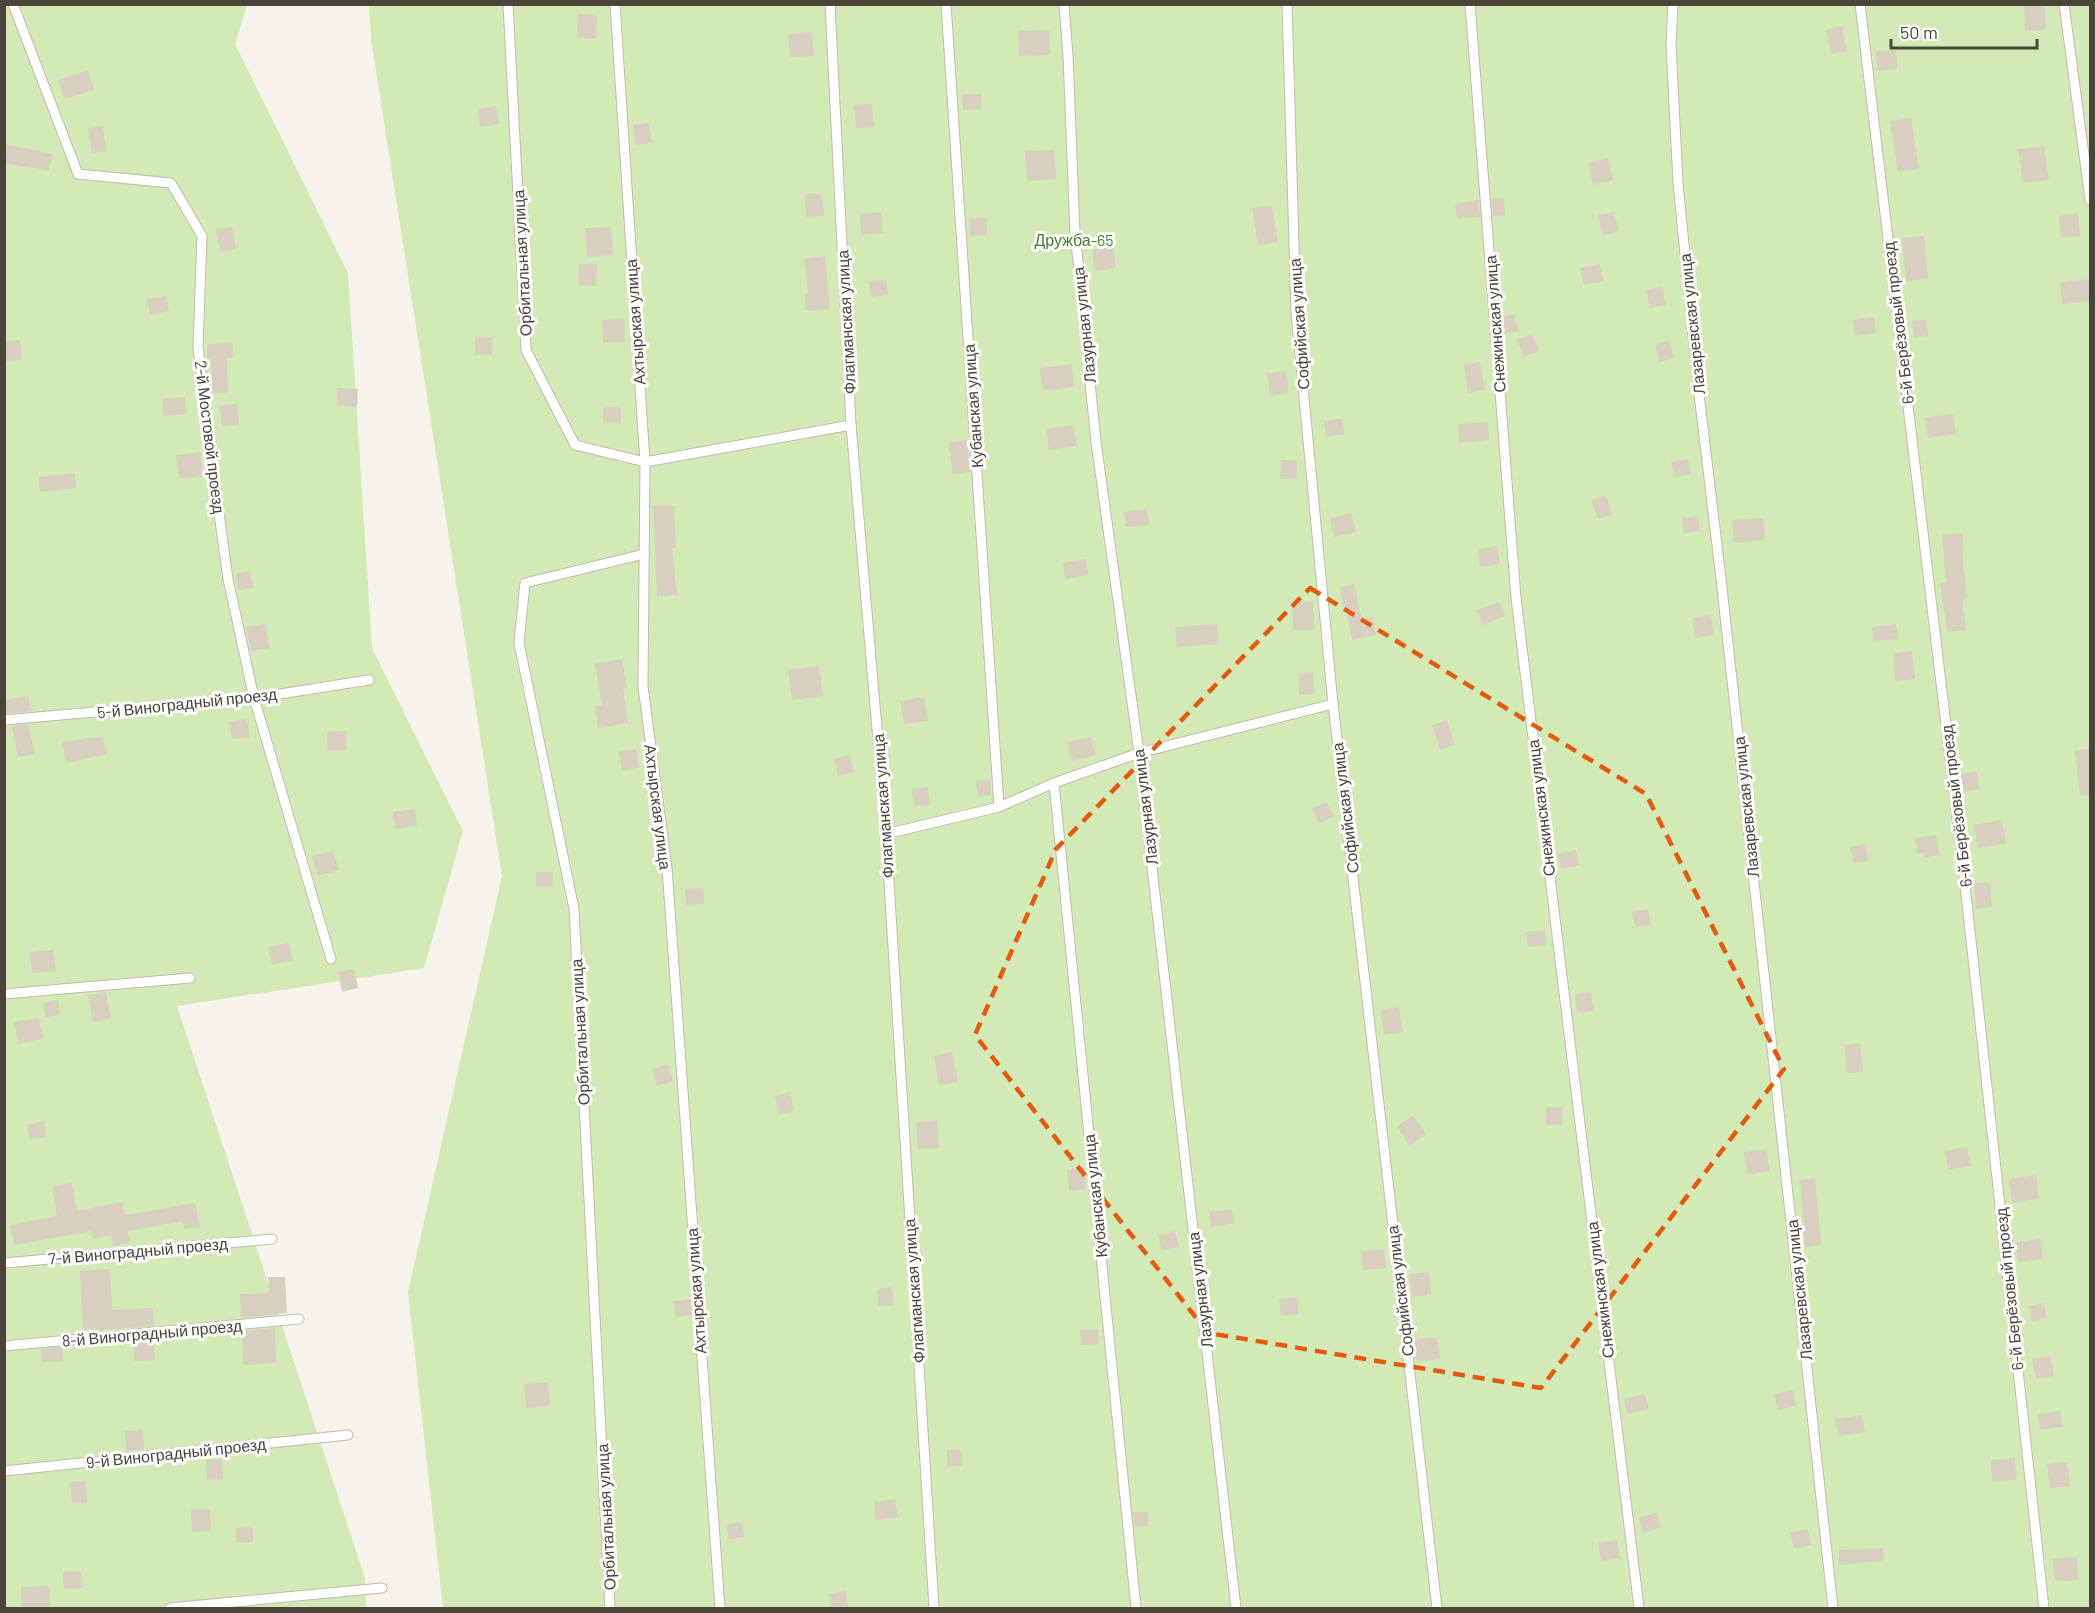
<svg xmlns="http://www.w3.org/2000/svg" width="2095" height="1613" font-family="Barlow,sans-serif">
  <rect width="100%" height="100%" fill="#f6f3ec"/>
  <g fill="#d2eab5">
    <path d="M 5,5 L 247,5 L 235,44 L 348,273 L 372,648 L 463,831 L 424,968 L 177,1006 L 365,1578 L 366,1608 L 5,1608 Z"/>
    <path d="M 369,5 L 2090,5 L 2090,1608 L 443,1608 L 408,1292 L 502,876 L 371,39 Z"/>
  </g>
  <g fill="#d8cfc1">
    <path d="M 2024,4 L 2044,4 L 2046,30 L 2025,31 Z"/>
    <path d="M 578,14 L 597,15 L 596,39 L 577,38 Z"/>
    <path d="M 1842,26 L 1847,51 L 1831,54 L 1826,29 Z"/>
    <path d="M 1049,30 L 1050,55 L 1019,56 L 1018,31 Z"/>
    <path d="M 812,32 L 814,56 L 790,57 L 788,34 Z"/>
    <path d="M 1896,50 L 1897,69 L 1877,71 L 1876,51 Z"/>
    <path d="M 88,70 L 94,90 L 64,99 L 58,80 Z"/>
    <path d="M 981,94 L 982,109 L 963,110 L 962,95 Z"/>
    <path d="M 872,104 L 874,127 L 856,128 L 854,105 Z"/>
    <path d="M 496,106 L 499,124 L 480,127 L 478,109 Z"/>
    <path d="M 1911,118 L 1919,169 L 1898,172 L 1890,121 Z"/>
    <path d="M 649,123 L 652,143 L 635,145 L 633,125 Z"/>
    <path d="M 103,126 L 106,151 L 92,153 L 88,128 Z"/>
    <path d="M 4,144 L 53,154 L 49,171 L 4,163 Z"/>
    <path d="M 2044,146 L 2049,180 L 2023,183 L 2018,149 Z"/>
    <path d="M 1054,150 L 1056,179 L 1027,181 L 1025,151 Z"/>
    <path d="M 1608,158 L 1613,180 L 1593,185 L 1588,163 Z"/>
    <path d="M 822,193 L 824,216 L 806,217 L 805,194 Z"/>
    <path d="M 1504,198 L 1505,215 L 1493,216 L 1492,199 Z"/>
    <path d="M 1478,200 L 1480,217 L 1457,218 L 1455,204 Z"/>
    <path d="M 1272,206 L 1278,242 L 1258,245 L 1252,208 Z"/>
    <path d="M 881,212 L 883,233 L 861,235 L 860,214 Z"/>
    <path d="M 1614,212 L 1619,231 L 1603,236 L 1598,215 Z"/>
    <path d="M 2078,213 L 2080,236 L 2061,238 L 2059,215 Z"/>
    <path d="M 986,217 L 987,235 L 970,236 L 969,218 Z"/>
    <path d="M 232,227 L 236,249 L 220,252 L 216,229 Z"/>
    <path d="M 611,227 L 613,255 L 587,257 L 585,228 Z"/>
    <path d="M 1924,236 L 1928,279 L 1906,281 L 1902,238 Z"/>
    <path d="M 1113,247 L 1116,268 L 1095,271 L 1092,250 Z"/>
    <path d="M 825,256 L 830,309 L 806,311 L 805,294 L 808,293 L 804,259 Z"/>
    <path d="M 579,264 L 597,264 L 596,286 L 578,285 Z"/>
    <path d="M 1600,264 L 1604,281 L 1584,285 L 1580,268 Z"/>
    <path d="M 2091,279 L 2091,301 L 2062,304 L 2060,282 Z"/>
    <path d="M 886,280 L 888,295 L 871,297 L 869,281 Z"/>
    <path d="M 1662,287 L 1666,305 L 1650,308 L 1646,290 Z"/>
    <path d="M 166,296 L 169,311 L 150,315 L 147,299 Z"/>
    <path d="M 1514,314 L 1518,331 L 1503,335 L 1501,317 Z"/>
    <path d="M 1874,317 L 1876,333 L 1855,336 L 1853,320 Z"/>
    <path d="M 624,319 L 625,342 L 603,343 L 602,320 Z"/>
    <path d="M 1926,320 L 1928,336 L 1914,337 L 1912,321 Z"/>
    <path d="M 1532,334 L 1539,351 L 1524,357 L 1517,340 Z"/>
    <path d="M 475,337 L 493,337 L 492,355 L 475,355 Z"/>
    <path d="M 20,340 L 22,360 L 4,361 L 4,341 Z"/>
    <path d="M 1669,340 L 1674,358 L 1660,362 L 1655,345 Z"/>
    <path d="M 233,343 L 233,358 L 227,358 L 228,393 L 212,393 L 211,359 L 207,359 L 207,344 Z"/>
    <path d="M 1480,362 L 1485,390 L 1468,393 L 1464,364 Z"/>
    <path d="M 1072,364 L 1074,387 L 1042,391 L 1040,368 Z"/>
    <path d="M 1286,371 L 1289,393 L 1270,396 L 1267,373 Z"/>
    <path d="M 337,388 L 358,389 L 357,407 L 337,406 Z"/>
    <path d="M 185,397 L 186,414 L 164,416 L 162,399 Z"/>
    <path d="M 237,404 L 239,424 L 222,426 L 219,406 Z"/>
    <rect x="603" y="407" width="18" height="16"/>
    <path d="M 1953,414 L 1956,434 L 1928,438 L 1925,418 Z"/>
    <path d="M 1342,418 L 1344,434 L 1326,437 L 1324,421 Z"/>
    <path d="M 1488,422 L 1489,440 L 1459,443 L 1458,424 Z"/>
    <path d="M 1073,425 L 1077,446 L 1049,450 L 1046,429 Z"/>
    <path d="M 967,440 L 970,472 L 953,474 L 948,443 Z"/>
    <path d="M 200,452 L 203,476 L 179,479 L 176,455 Z"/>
    <path d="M 1688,459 L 1691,474 L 1675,477 L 1671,462 Z"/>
    <path d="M 1281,460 L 1297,460 L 1297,479 L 1280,479 Z"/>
    <path d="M 75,473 L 76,488 L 40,492 L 39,477 Z"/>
    <path d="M 1606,495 L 1612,515 L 1598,519 L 1591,500 Z"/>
    <path d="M 653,505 L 674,505 L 676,548 L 672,548 L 677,595 L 657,597 Z"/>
    <path d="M 1147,509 L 1149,525 L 1126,527 L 1124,512 Z"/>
    <path d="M 1351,513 L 1356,532 L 1334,537 L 1330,518 Z"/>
    <path d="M 1698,516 L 1700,531 L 1684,533 L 1682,518 Z"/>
    <path d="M 1763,518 L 1765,540 L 1734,543 L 1732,520 Z"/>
    <path d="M 1962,533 L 1964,551 L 1962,551 L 1967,598 L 1962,599 L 1966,630 L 1947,632 L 1940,583 L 1946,582 L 1942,535 Z"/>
    <path d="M 1497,546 L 1500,564 L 1480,567 L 1478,549 Z"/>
    <path d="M 1086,559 L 1088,575 L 1065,579 L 1063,563 Z"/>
    <path d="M 250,571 L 253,588 L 238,590 L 236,573 Z"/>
    <path d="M 1354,584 L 1362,619 L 1373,617 L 1376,635 L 1352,640 L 1345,605 L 1343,605 L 1339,588 Z"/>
    <path d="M 1313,601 L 1314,630 L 1293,630 L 1292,602 Z"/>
    <path d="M 1499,602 L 1505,616 L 1483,625 L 1477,610 Z"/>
    <path d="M 1711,615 L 1714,635 L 1695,638 L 1692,618 Z"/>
    <path d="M 266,624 L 269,648 L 251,651 L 246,627 Z"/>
    <path d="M 1217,624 L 1218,644 L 1177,647 L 1175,627 Z"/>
    <path d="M 1896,624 L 1898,639 L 1873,641 L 1872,627 Z"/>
    <path d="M 1912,651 L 1915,679 L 1895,681 L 1893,653 Z"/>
    <path d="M 622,659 L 627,688 L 623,688 L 628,723 L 598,728 L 595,706 L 602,705 L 595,664 Z"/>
    <path d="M 819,666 L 823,696 L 792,700 L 788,670 Z"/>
    <path d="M 1313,672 L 1314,694 L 1299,695 L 1298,673 Z"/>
    <path d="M 28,696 L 31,711 L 6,713 L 4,700 Z"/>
    <path d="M 924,697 L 928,721 L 904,724 L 900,701 Z"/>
    <path d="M 247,719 L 250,737 L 232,739 L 229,722 Z"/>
    <path d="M 1447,720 L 1455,745 L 1440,750 L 1432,725 Z"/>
    <path d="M 28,725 L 35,754 L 18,757 L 12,726 Z"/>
    <path d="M 346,731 L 346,750 L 327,751 L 327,732 Z"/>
    <path d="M 102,736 L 107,754 L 66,763 L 62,742 Z"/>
    <path d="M 1091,737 L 1096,755 L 1072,761 L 1067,742 Z"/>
    <path d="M 636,749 L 639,768 L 622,771 L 619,752 Z"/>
    <path d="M 2091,749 L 2091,795 L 2080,796 L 2075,750 Z"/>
    <path d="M 850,755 L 854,772 L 838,776 L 834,759 Z"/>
    <path d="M 1977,771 L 1979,789 L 1962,792 L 1959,774 Z"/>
    <path d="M 990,780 L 991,795 L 978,797 L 976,781 Z"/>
    <path d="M 928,787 L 930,805 L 914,807 L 912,789 Z"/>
    <path d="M 1326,802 L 1334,816 L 1319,824 L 1312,809 Z"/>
    <path d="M 415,809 L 417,826 L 395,829 L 393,812 Z"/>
    <path d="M 2002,820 L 2006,844 L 1978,848 L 1974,825 Z"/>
    <path d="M 1936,835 L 1940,855 L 1924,858 L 1923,852 L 1917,854 L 1915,838 Z"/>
    <path d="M 1866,844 L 1868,861 L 1853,863 L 1850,847 Z"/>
    <path d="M 1576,850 L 1579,865 L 1561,869 L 1558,854 Z"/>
    <path d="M 333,851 L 339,870 L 318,876 L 312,856 Z"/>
    <rect x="536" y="872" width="17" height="15"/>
    <path d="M 1990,882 L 1992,907 L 1976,909 L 1974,883 Z"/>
    <path d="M 703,888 L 704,904 L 686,905 L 685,889 Z"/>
    <path d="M 1648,909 L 1651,925 L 1635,927 L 1632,912 Z"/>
    <path d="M 1545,930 L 1546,945 L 1528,947 L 1526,932 Z"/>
    <path d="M 289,943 L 293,960 L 272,965 L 268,947 Z"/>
    <path d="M 53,950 L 56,971 L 32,973 L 30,952 Z"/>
    <path d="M 354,969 L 358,988 L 342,992 L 338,972 Z"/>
    <path d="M 106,992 L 111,1019 L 93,1022 L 88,995 Z"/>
    <path d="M 1591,992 L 1594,1011 L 1577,1013 L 1575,994 Z"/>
    <path d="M 58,1000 L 60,1015 L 45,1018 L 43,1003 Z"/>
    <path d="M 1399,1007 L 1403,1032 L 1384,1035 L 1380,1011 Z"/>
    <path d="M 39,1018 L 43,1039 L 18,1044 L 14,1022 Z"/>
    <path d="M 1860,1043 L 1863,1072 L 1847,1073 L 1844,1045 Z"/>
    <path d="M 952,1052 L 958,1082 L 939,1085 L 934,1056 Z"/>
    <path d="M 668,1064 L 673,1081 L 657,1086 L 652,1069 Z"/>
    <path d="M 790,1092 L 794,1111 L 779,1114 L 775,1096 Z"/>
    <path d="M 1546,1107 L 1563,1107 L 1562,1125 L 1546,1125 Z"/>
    <path d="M 1413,1115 L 1426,1134 L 1410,1146 L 1397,1127 Z"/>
    <path d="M 937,1120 L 939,1148 L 918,1149 L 916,1122 Z"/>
    <path d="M 44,1121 L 46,1137 L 29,1140 L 27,1125 Z"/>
    <path d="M 1967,1147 L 1971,1166 L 1948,1170 L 1945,1151 Z"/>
    <path d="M 1766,1149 L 1770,1171 L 1747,1175 L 1744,1152 Z"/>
    <path d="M 1084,1168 L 1086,1189 L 1069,1191 L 1067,1170 Z"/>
    <path d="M 2036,1175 L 2039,1199 L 2012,1203 L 2009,1179 Z"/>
    <path d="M 1815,1178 L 1821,1245 L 1805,1247 L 1800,1180 Z"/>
    <path d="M 72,1183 L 77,1211 L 122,1202 L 125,1215 L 195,1203 L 200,1227 L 184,1229 L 183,1221 L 128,1231 L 130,1243 L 113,1246 L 111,1235 L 93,1239 L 91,1231 L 14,1245 L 10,1225 L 57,1216 L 52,1187 Z"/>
    <path d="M 1232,1209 L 1234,1223 L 1211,1227 L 1209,1212 Z"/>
    <path d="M 1175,1231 L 1179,1247 L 1162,1251 L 1158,1236 Z"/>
    <path d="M 2041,1239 L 2043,1259 L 2018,1262 L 2015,1243 Z"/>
    <path d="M 1384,1249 L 1386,1268 L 1363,1270 L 1361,1251 Z"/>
    <path d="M 110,1269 L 112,1310 L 153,1308 L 154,1326 L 83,1331 L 80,1271 Z"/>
    <path d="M 1429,1272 L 1431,1295 L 1412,1297 L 1409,1274 Z"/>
    <path d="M 268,1277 L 285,1277 L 287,1313 L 241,1318 L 240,1294 L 269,1293 Z"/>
    <path d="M 892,1287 L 894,1305 L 878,1306 L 877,1289 Z"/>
    <path d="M 1297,1297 L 1299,1314 L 1281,1316 L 1279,1299 Z"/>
    <path d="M 691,1299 L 692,1315 L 675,1317 L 674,1301 Z"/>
    <path d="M 2044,1303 L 2047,1318 L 2032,1321 L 2029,1306 Z"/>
    <path d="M 275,1328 L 276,1363 L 243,1365 L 242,1331 Z"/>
    <path d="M 1098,1329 L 1099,1344 L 1081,1345 L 1080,1330 Z"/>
    <path d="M 1437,1337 L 1440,1359 L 1417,1362 L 1414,1340 Z"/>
    <path d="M 154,1339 L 155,1360 L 134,1361 L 133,1341 Z"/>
    <path d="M 63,1347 L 63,1361 L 42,1362 L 41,1349 Z"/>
    <path d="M 2051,1356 L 2054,1376 L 2036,1379 L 2032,1359 Z"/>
    <path d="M 548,1382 L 550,1406 L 526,1408 L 524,1384 Z"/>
    <path d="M 1793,1390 L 1796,1406 L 1778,1410 L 1774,1394 Z"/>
    <path d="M 1645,1394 L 1649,1409 L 1627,1414 L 1624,1399 Z"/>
    <path d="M 2060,1411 L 2062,1427 L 2040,1430 L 2038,1414 Z"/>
    <path d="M 1862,1415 L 1865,1432 L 1838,1436 L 1835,1419 Z"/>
    <path d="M 143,1430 L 144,1450 L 126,1451 L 125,1431 Z"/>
    <path d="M 947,1450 L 961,1450 L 962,1466 L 947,1467 Z"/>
    <path d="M 2015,1458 L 2016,1480 L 1992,1481 L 1991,1460 Z"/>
    <path d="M 222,1459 L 223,1479 L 207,1480 L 206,1460 Z"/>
    <path d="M 2067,1462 L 2070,1486 L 2050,1488 L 2047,1464 Z"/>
    <path d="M 86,1481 L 87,1503 L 72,1503 L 70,1482 Z"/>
    <path d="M 895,1499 L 898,1517 L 876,1520 L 874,1502 Z"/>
    <path d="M 210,1509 L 211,1531 L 192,1532 L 191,1510 Z"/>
    <path d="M 1133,1512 L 1148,1512 L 1148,1527 L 1135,1527 Z"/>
    <path d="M 1657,1513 L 1661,1527 L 1643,1533 L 1639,1518 Z"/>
    <path d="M 742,1522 L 744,1537 L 729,1539 L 727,1524 Z"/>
    <path d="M 253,1527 L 253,1542 L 236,1543 L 236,1528 Z"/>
    <path d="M 1808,1529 L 1811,1545 L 1794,1549 L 1790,1532 Z"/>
    <path d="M 1617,1540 L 1620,1558 L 1601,1561 L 1598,1543 Z"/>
    <path d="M 1883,1548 L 1884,1561 L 1839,1565 L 1839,1550 Z"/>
    <path d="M 2077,1557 L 2078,1580 L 2055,1581 L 2053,1559 Z"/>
    <path d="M 81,1571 L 82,1588 L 64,1589 L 63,1572 Z"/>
    <path d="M 49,1586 L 50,1608 L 22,1608 L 21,1587 Z"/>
    <path d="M 846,1591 L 848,1607 L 831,1608 L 829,1594 Z"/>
  </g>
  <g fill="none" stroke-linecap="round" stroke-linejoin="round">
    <g stroke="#c2bbae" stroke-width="11">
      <g id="service">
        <path d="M 13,4 L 78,174 L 171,183 L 202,236 L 198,347 L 211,455 L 228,579 L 254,698 L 331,959"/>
        <path d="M 508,4 L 526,350 L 575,445 L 645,462 L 851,425"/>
        <path d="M 615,4 L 645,462 L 643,687 L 667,868 L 720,1608"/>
        <path d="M 830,4 L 851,425 L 886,834 L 934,1608"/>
        <path d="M 946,4 L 999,807"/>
        <path d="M 1064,4 L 1068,56 L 1075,232 L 1096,442 L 1139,753 L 1236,1608"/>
        <path d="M 1287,4 L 1296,313 L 1333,704 L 1437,1608"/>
        <path d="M 1470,4 L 1516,598 L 1639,1608"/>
        <path d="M 1673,4 L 1671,45 L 1678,183 L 1697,377 L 1721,579 L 1833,1608"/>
        <path d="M 1860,4 L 1963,867 L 2044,1608"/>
        <path d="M 2064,4 L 2090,200"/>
        <path d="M 4,720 L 254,698 L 369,680"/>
        <path d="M 1054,783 L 1136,1608"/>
        <path d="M 886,834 L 999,807 L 1054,783 L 1139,753 L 1333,704"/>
        <path d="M 4,994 L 190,978"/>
        <path d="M 4,1263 L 272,1239"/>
        <path d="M 4,1346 L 299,1319"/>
        <path d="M 4,1471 L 348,1435"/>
        <path d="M 170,1608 L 382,1588"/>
        <path d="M 610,1608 L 574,909 L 519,643 L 525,583 L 644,554"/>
      </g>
    </g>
    <use href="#service" stroke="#fff" stroke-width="9"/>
  </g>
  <path fill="none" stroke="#e8590c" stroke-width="4.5" stroke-dasharray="12 8" stroke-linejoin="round" d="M 1310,588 L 1646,794 L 1784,1069 L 1541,1388 L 1208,1333 L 975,1035 L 1056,849 Z"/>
  <g text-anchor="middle" stroke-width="6" stroke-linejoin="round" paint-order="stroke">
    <g font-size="16" fill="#4a7f2a" stroke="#fff">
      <text x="1074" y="246">Дружба-65</text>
    </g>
    <g font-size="16" fill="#4b4439" stroke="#fff">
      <text transform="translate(522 263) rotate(-93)" y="6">Орбитальная улица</text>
      <text transform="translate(635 322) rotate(-94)" y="6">Ахтырская улица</text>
      <text transform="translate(846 322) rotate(-93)" y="6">Флагманская улица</text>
      <text transform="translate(1898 323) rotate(-97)" y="6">6-й Берёзовый проезд</text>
      <text transform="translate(1299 324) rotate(-94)" y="6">Софийская улица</text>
      <text transform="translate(1495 324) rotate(-94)" y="6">Снежинская улица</text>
      <text transform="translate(1692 324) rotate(-96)" y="6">Лазаревская улица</text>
      <text transform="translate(1084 325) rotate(-96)" y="6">Лазурная улица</text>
      <text transform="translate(973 406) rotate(-94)" y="6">Кубанская улица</text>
      <text transform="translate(210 437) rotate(83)" y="6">2-й Мостовой проезд</text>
      <text transform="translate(187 703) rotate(-6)" y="6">5-й Виноградный проезд</text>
      <text transform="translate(883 806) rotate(-94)" y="6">Флагманская улица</text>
      <text transform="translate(1956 806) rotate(-97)" y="6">6-й Берёзовый проезд</text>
      <text transform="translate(658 807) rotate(83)" y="6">Ахтырская улица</text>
      <text transform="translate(1145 807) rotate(-97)" y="6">Лазурная улица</text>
      <text transform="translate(1746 807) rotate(-96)" y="6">Лазаревская улица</text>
      <text transform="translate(1345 808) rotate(-97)" y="6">Софийская улица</text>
      <text transform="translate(1541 808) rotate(-97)" y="6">Снежинская улица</text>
      <text transform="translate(580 1032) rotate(-93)" y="6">Орбитальная улица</text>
      <text transform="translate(1095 1196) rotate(-96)" y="6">Кубанская улица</text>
      <text transform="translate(138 1251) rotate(-5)" y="6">7-й Виноградный проезд</text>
      <text transform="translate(2009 1289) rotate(-96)" y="6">6-й Берёзовый проезд</text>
      <text transform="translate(1200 1290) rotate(-97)" y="6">Лазурная улица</text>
      <text transform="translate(1600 1290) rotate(-97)" y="6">Снежинская улица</text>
      <text transform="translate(1799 1290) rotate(-96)" y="6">Лазаревская улица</text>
      <text transform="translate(696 1291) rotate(-94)" y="6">Ахтырская улица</text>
      <text transform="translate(914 1291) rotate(-94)" y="6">Флагманская улица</text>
      <text transform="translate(1400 1291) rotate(-97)" y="6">Софийская улица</text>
      <text transform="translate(152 1333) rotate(-5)" y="6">8-й Виноградный проезд</text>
      <text transform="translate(176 1453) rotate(-6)" y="6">9-й Виноградный проезд</text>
      <text transform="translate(606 1517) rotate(-93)" y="6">Орбитальная улица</text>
    </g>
  </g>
  <rect width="2095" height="1613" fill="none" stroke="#4b4439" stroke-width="12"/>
  <path d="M1891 39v9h146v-9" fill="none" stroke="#4b4439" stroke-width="3"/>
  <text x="1900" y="39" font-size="18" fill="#4b4439" stroke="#ffffff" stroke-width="4.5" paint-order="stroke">50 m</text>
</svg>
